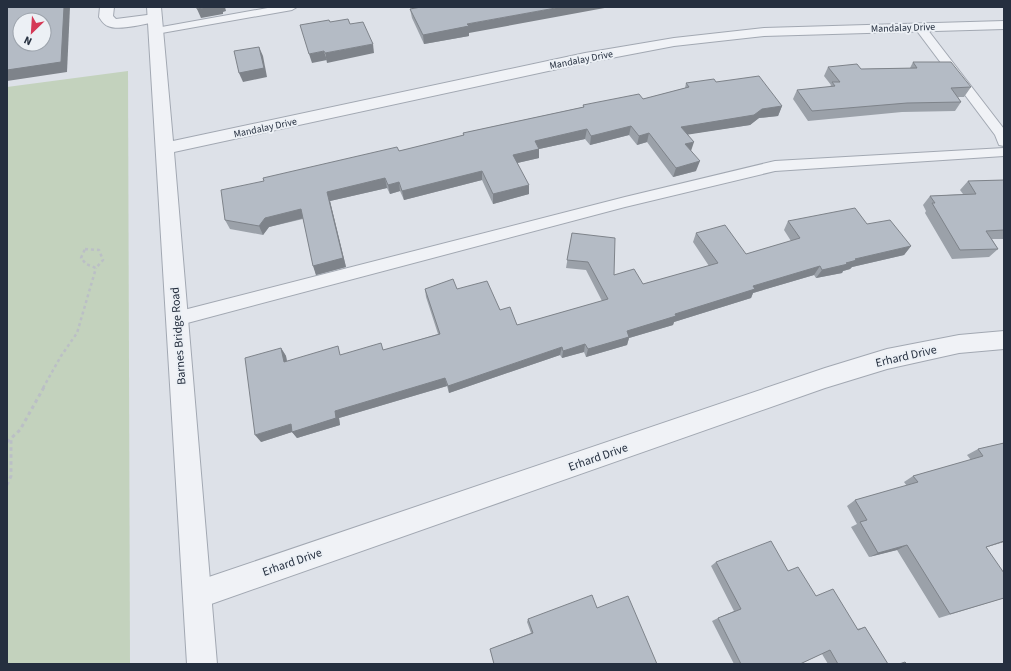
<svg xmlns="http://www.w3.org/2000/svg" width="1011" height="671" font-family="'Source Sans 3',sans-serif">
  <rect width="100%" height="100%" fill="#dde1e8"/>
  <path fill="#c3d2bd" d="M 128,71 L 130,664 L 7,664 L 7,87 Z"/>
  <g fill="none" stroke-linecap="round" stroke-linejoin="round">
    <g stroke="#a2a8b2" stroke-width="2">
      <g id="service">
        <path d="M 273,7 L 297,7 L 292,10 L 156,34 L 152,33 L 150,31 L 152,29 L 156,28 Z"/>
        <path d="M 920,24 L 924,25 L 1004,129 L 1004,146 L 999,145 L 995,135 L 914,27 Z"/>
        <path d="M 1004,148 L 1004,156 L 775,171 L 625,207 L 176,326 L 170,324 L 168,319 L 170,314 L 176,312 L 625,197 L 775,161 Z"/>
      </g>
    </g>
    <g stroke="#a2a8b2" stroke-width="2">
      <g id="minor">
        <path d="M 100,7 L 114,7 L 113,16 L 116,19 L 155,14 L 160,15 L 162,18 L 160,21 L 155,22 C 144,24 118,31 108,26 C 104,25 101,20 99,17 Z"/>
        <path d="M 1004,331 L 1004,349 L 959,353 L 887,369 L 825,388 L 197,609 L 187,605 L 183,595 L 187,585 L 197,581 L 825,368 L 887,349 L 959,335 Z"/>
      </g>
    </g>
    <g stroke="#a2a8b2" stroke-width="2">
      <path id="tertiary" d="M 147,7 L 161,7 L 173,141 L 585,53 L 674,38 L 764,28 L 1004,21 L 1004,29 L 764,36 L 674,46 L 585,63 L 174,152 L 217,664 L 187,664 Z"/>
    </g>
    <g stroke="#bbbfc6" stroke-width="2.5" stroke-dasharray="3 3" stroke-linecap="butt">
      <path d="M 85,249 L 99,250 L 103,260 L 96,268 L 86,264 L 81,258 Z"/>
      <path d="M 43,388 L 61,356 L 77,333 L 96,268"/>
    </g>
    <g stroke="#bbbfc6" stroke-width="3" stroke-dasharray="3.5 3.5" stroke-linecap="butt">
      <path d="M 7,442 L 20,430 L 44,387"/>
      <path d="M 7,485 L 11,476 L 11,439"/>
    </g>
    <use href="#service" fill="#f0f2f6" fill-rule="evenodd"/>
    <use href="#minor" fill="#f0f2f6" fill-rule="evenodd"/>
    <use href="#tertiary" fill="#f0f2f6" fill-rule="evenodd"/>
  </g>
  <g fill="#9ba1a9">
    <path d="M 410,9 L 469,33 L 469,36 L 424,44 L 412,18 Z"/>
    <path d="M 913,62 L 971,87 L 964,97 L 958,97 L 961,102 L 955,111 L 902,112 L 808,121 L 793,99 L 797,90 L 830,87 L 831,85 L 824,76 L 828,67 L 861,69 L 910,68 Z"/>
    <path d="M 716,82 L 782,106 L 778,116 L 759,118 L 750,125 L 688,134 L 691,151 L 696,171 L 673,177 L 647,142 L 637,145 L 629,135 L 590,145 L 585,139 L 539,149 L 539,158 L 517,163 L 529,194 L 493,204 L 482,180 L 404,200 L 400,191 L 390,194 L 387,188 L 330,201 L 346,267 L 316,275 L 303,219 L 269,227 L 263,235 L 230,229 L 225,220 L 399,151 L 463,136 L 463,133 L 583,107 L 583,105 L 643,99 L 685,88 L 686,83 Z"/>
    <path d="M 1004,180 L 1004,239 L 992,239 L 998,249 L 989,257 L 952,259 L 925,213 L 926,211 L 923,205 L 930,196 L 963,194 L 960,190 L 968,181 Z"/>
    <path d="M 788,221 L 867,224 L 911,246 L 904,255 L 852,267 L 850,269 L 843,271 L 842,273 L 816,278 L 814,275 L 753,293 L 751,298 L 674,322 L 673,325 L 629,338 L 627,345 L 586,357 L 584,352 L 562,358 L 560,355 L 449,393 L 447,386 L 339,418 L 340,425 L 297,438 L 292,432 L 261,442 L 281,348 L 286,356 L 287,361 L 384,350 L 438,334 L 426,297 L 425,289 L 457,289 L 500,310 L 517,325 L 602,301 L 586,270 L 566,268 L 572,233 L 614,275 L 643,284 L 709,266 L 693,242 L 696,233 L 746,254 L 791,241 L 784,230 Z"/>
    <path d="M 1004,443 L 987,548 L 1004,598 L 939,618 L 897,550 L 869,557 L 851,527 L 857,524 L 847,506 L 855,500 L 907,486 L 904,482 L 913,476 L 971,460 L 967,455 L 978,449 Z"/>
    <path d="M 716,562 L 788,571 L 816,596 L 857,629 L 865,627 L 888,664 L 828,664 L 822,654 L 800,664 L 734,664 L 712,621 L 718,618 L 734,611 L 711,566 Z"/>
    <path d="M 597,608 L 657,664 L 494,664 L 490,649 L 531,633 L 527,622 L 528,619 Z"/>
    <path d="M 905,662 L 907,664 L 895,664 Z"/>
  </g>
  <g fill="#7e838a">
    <path d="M 64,7 L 70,7 L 67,72 L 7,81 L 7,70 Z"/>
    <path d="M 209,7 L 225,7 L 226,11 L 223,12 L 223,14 L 201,18 L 197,9 Z"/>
    <path d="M 561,7 L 610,7 L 469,33 L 469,36 L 424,44 L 423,35 L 467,24 Z"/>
    <path d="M 373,44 L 374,53 L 327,63 L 325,53 Z"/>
    <path d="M 259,47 L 263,56 L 267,77 L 243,82 L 239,73 Z"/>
    <path d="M 324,51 L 327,60 L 312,63 L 309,54 Z"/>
    <path d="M 782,106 L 778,116 L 759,118 L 750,125 L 679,136 L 681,127 L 762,109 Z"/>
    <path d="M 631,126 L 629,135 L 590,145 L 591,136 Z"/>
    <path d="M 587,129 L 585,139 L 539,149 L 539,158 L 513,164 L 513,155 L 535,141 Z"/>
    <path d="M 649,133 L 647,142 L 637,145 L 639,136 Z"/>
    <path d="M 694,142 L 691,151 L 685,144 Z"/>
    <path d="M 700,161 L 696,171 L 673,177 L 676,168 Z"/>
    <path d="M 482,171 L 482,180 L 404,200 L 402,191 Z"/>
    <path d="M 385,178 L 387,188 L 330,201 L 346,267 L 316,275 L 313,266 L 327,192 Z"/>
    <path d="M 399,182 L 400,191 L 390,194 L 388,185 Z"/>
    <path d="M 529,185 L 529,194 L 493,204 L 493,194 Z"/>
    <path d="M 301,209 L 304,218 L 269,227 L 263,235 L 259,226 L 265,218 Z"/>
    <path d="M 911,246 L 904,255 L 852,267 L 850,269 L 843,271 L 842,273 L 816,278 L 822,270 L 846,263 L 855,259 Z"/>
    <path d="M 820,266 L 814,275 L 753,293 L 751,298 L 674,322 L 673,325 L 629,338 L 627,345 L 586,357 L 588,349 L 627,331 L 753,286 Z"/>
    <path d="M 585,344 L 584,352 L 562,358 L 563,351 Z"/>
    <path d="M 562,347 L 560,355 L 449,393 L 448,386 Z"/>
    <path d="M 281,348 L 286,356 L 288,369 L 284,362 Z"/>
    <path d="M 445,378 L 447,386 L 339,418 L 340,425 L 297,438 L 292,432 L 261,442 L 255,435 Z"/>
    <path d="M 1004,541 L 1004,542 L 974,551 Z"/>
    <path d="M 907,545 L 897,550 L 869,557 L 878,553 Z"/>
  </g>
  <g fill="#b4bbc5" stroke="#7e838a" fill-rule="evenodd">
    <path d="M 7,7 L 64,7 L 61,62 L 7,70 ZM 20,20 L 44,20 L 44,44 L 20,44 Z"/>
    <path d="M 197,7 L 209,7 L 197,9 Z"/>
    <path d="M 421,7 L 561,7 L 467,24 L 469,26 L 423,35 L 410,9 Z"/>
    <path d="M 348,19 L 350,24 L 363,22 L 373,44 L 325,53 L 324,51 L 309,54 L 300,25 L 329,20 L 330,22 Z"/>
    <path d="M 259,47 L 264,68 L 239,73 L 234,51 Z"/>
    <path d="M 913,62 L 951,62 L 971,87 L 951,88 L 961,102 L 907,103 L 812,111 L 797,90 L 835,86 L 832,82 L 840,82 L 828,67 L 857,64 L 861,69 L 917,68 Z"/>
    <path d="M 759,76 L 782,106 L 762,109 L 754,115 L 681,127 L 694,142 L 685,144 L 700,161 L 676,168 L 649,133 L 639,136 L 631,126 L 591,136 L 587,129 L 535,141 L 539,149 L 513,155 L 529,185 L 493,194 L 482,171 L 402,191 L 399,182 L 388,185 L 385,178 L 327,192 L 343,258 L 313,266 L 301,209 L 265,218 L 259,226 L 225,220 L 221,190 L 264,181 L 263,178 L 397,147 L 399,151 L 464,135 L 463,133 L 584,107 L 583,105 L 639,94 L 643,99 L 689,87 L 686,83 L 714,79 L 716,82 Z"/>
    <path d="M 1004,180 L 1004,230 L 986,231 L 998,249 L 960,250 L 932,203 L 935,203 L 930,196 L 976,194 L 968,181 Z"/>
    <path d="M 855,208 L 867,224 L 890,220 L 911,246 L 855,259 L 857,260 L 846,263 L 848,264 L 822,270 L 820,266 L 753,286 L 755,289 L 675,314 L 676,316 L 627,331 L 629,337 L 588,349 L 585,344 L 563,351 L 562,347 L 448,386 L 445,378 L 335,411 L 336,418 L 292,432 L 291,424 L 255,435 L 245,358 L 281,348 L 284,362 L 338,346 L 340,355 L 381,343 L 383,350 L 440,334 L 425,289 L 453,279 L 457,289 L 487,281 L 500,310 L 510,307 L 517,325 L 608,299 L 588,262 L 567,260 L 572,233 L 615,238 L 614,275 L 634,269 L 643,284 L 718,263 L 696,233 L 725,225 L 746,254 L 800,238 L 788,221 Z"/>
    <path d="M 1004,443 L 1004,541 L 986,547 L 1004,573 L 1004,598 L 950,614 L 907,545 L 878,553 L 860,522 L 867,520 L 855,500 L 918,482 L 913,476 L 983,456 L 978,449 Z"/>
    <path d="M 771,541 L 788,571 L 798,567 L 816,596 L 833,589 L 858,630 L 865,627 L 888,664 L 838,664 L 830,650 L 800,664 L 741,664 L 718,618 L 741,609 L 716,562 Z"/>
    <path d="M 592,595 L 597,608 L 628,596 L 657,664 L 494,664 L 490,649 L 533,633 L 528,619 Z"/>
    <path d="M 905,662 L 907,664 L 900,664 Z"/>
  </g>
  <g text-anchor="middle" stroke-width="4" stroke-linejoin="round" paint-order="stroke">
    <g font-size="10" fill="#252f3f" stroke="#ecf0f5">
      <text transform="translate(903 27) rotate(-2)" y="4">Mandalay Drive</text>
      <text transform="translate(581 59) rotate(-11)" y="4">Mandalay Drive</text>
      <text transform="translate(265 127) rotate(-12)" y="4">Mandalay Drive</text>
    </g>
    <g font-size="12" fill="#252f3f" stroke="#ecf0f5">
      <text transform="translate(178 336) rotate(-94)" y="4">Barnes Bridge Road</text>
      <text transform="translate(906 356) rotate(-13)" y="4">Erhard Drive</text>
      <text transform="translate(598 457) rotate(-19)" y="4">Erhard Drive</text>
      <text transform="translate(292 562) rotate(-19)" y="4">Erhard Drive</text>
    </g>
  </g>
  <rect width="1011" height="671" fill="none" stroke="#252f3f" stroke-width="16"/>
  <g transform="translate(32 32) rotate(205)"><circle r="19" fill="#ecf0f5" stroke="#9ca3ac"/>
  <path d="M0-3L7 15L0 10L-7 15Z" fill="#d53956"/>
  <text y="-6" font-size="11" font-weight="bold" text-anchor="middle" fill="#252f3f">N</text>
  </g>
</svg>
